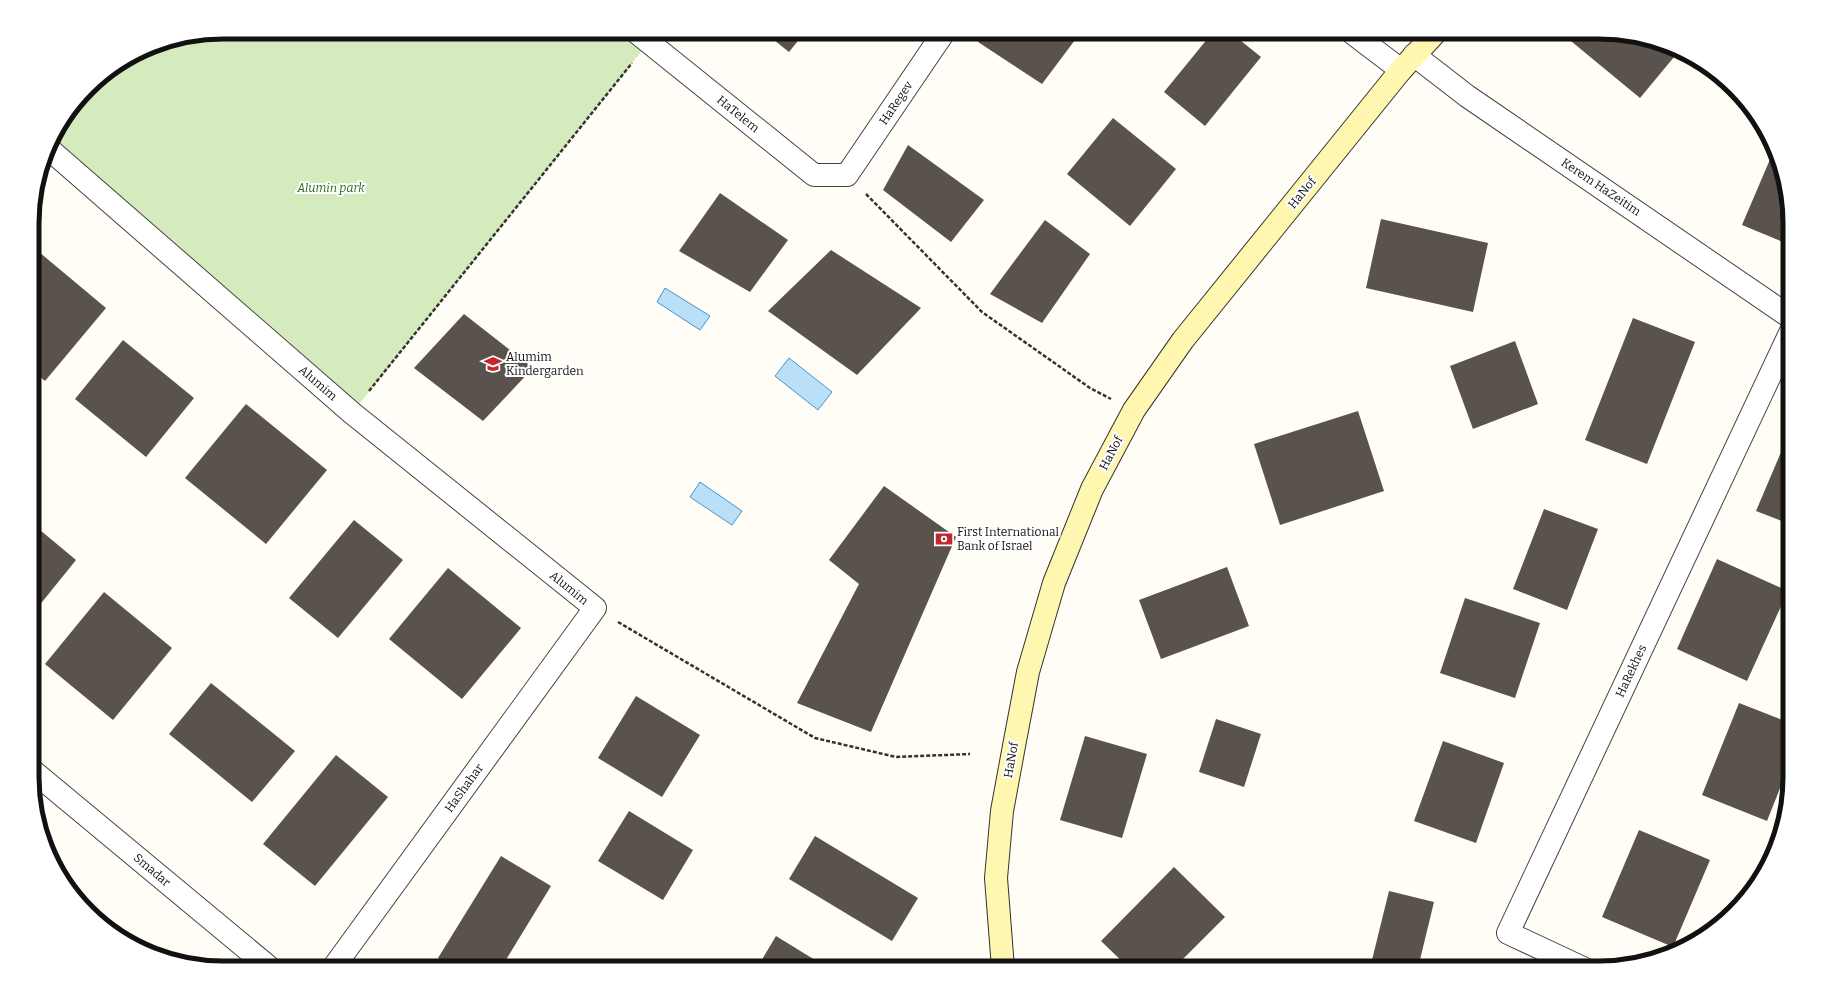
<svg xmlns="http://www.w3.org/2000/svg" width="1822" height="1000" font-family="Bitter,serif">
  <rect width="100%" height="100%" fill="#fffdf5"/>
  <path fill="#d5ebbd" d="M 223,32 L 636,32 L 649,42 L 352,413 L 49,149 L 52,139 L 97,80 L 150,46 Z"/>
  <g fill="#b9e0f7" stroke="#3f96cf">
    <path d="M 665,288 L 710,316 L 700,330 L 657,302 Z"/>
    <path d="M 789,358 L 832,392 L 818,410 L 775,376 Z"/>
    <path d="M 700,482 L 742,511 L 732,525 L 690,497 Z"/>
  </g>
  <g fill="#5a524d">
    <path d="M 764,32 L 805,32 L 789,52 Z"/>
    <path d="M 986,32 L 1081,32 L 1042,84 L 978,42 Z"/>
    <path d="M 1213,32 L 1230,32 L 1261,57 L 1205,126 L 1164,92 Z"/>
    <path d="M 1560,32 L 1599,32 L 1648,39 L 1679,51 L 1640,98 Z"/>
    <path d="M 1113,118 L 1176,169 L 1130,226 L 1067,174 Z"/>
    <path d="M 908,145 L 984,200 L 951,242 L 883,190 Z"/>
    <path d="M 1774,150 L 1780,162 L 1790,211 L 1790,245 L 1742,225 Z"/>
    <path d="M 720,193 L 788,240 L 750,292 L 679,251 Z"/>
    <path d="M 1381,219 L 1488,243 L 1473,312 L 1366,288 Z"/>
    <path d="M 1045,220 L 1090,254 L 1042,323 L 990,294 Z"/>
    <path d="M 831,250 L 921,308 L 857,375 L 768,311 Z"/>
    <path d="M 39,252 L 106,308 L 45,381 L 34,372 L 34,258 Z"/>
    <path d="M 464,314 L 533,368 L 483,421 L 414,368 Z"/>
    <path d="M 1633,318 L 1695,342 L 1647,464 L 1585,440 Z"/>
    <path d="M 123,340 L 194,398 L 146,457 L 75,399 Z"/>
    <path d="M 1515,341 L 1538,404 L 1473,429 L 1450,366 Z"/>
    <path d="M 246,404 L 327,470 L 266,544 L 185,478 Z"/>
    <path d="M 1358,411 L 1384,491 L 1280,525 L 1254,444 Z"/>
    <path d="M 1790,431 L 1790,524 L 1756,511 Z"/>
    <path d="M 884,486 L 956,537 L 871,732 L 797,703 L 859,584 L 829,560 Z"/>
    <path d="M 1544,509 L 1598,529 L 1567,610 L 1513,589 Z"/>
    <path d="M 354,520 L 403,560 L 338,638 L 289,598 Z"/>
    <path d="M 34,525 L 76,560 L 34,612 Z"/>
    <path d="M 1717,559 L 1788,591 L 1747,681 L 1677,649 Z"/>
    <path d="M 1227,567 L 1249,626 L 1161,659 L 1139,600 Z"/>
    <path d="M 448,568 L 521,628 L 462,699 L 389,639 Z"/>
    <path d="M 104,592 L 172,648 L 113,720 L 45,664 Z"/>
    <path d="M 1465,598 L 1540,623 L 1515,698 L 1440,673 Z"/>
    <path d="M 211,683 L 295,751 L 252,802 L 169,734 Z"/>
    <path d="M 636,696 L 700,735 L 662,797 L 598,758 Z"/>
    <path d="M 1739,703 L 1790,723 L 1790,763 L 1767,821 L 1702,795 Z"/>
    <path d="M 1216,719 L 1261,734 L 1244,787 L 1199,772 Z"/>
    <path d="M 1085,736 L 1147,754 L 1122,838 L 1060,820 Z"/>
    <path d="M 1443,741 L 1504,763 L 1476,843 L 1414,821 Z"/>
    <path d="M 336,755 L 388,797 L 315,886 L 263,844 Z"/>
    <path d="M 629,811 L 693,850 L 663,900 L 598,861 Z"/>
    <path d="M 1639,830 L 1710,860 L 1673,947 L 1602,917 Z"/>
    <path d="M 815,836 L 918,898 L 892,941 L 789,879 Z"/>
    <path d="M 501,856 L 551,886 L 501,968 L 455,968 L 438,958 Z"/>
    <path d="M 1174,867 L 1225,917 L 1174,968 L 1129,968 L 1101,941 Z"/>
    <path d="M 1389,891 L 1434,902 L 1418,968 L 1388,968 L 1371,964 Z"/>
    <path d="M 776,936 L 828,968 L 757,968 Z"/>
  </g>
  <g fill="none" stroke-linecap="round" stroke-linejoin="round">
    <g stroke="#444" stroke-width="24">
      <g id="street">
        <path d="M 636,32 L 814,175 L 847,175 L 944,32"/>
        <path d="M 1351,32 L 1401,70"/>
        <path d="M 1414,55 L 1467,96 L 1790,317"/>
        <path d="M 49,149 L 352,413 L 595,608 L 333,968"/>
        <path d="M 34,772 L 270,968"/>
        <path d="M 1583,968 L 1508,933 L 1790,333"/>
      </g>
    </g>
    <g stroke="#333" stroke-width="24">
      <path id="secondary" d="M 1003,968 L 996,878 L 1002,811 L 1014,746 L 1028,672 L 1054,583 L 1092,489 L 1134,410 L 1183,340 L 1401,70 L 1436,32"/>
    </g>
    <g stroke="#333" stroke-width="2.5" stroke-dasharray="4 2" stroke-linecap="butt">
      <path d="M 866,194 L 982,312 L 1090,388 L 1111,399"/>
      <path d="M 369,391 L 632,63"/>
      <path d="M 618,622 L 815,738 L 896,757 L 970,754"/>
    </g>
    <use href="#street" stroke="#fff" stroke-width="22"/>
    <use href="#secondary" stroke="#fff6b0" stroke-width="22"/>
  </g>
  <defs>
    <g id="school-bare" transform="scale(1.38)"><path d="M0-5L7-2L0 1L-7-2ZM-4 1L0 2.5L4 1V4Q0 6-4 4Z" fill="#c4262e" stroke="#fff" stroke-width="2.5" paint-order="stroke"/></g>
    <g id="bank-bare" transform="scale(1.38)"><path d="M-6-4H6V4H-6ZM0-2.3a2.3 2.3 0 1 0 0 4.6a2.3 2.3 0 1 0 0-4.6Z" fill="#c4262e" stroke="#fff" stroke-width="2.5" paint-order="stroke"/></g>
  </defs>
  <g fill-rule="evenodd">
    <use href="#school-bare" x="493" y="364"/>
    <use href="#bank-bare" x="944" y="539"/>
  </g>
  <g text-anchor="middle" stroke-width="4" stroke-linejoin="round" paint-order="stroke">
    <g font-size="12" fill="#111" stroke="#fff">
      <text transform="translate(896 103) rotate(-56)" y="4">HaRegev</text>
      <text transform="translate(738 114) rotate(39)" y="4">HaTelem</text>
      <text transform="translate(1601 187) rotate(34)" y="4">Kerem HaZeitim</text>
      <text transform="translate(1302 193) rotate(-51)" y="4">HaNof</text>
      <text transform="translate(318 383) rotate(41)" y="4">Alumim</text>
      <text transform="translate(1111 453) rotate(-62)" y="4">HaNof</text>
      <text transform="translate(569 588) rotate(39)" y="4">Alumim</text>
      <text transform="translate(1631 671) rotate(-65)" y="4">HaRekhes</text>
      <text transform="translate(1011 760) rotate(-80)" y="4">HaNof</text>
      <text transform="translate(464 788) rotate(-54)" y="4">HaShahar</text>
      <text transform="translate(152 870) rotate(40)" y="4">Smadar</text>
    </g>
    <g font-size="12" font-style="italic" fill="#2f6b1f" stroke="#fff">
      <text x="331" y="192">Alumin park</text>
    </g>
    <g font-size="12" fill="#111" stroke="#fff" text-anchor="start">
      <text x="506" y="361">Alumim<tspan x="506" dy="14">Kindergarden</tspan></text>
      <text x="957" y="536">First International<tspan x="957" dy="14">Bank of Israel</tspan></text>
    </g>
  </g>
  <path d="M0 0H1822V1000H0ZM223 39H1599A184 184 0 0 1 1783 223V777A184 184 0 0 1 1599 961H223A184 184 0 0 1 39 777V223A184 184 0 0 1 223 39Z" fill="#fff" fill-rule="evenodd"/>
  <path fill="none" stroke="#111" stroke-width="5" d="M223 39H1599A184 184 0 0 1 1783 223V777A184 184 0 0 1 1599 961H223A184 184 0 0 1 39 777V223A184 184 0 0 1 223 39Z"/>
</svg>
